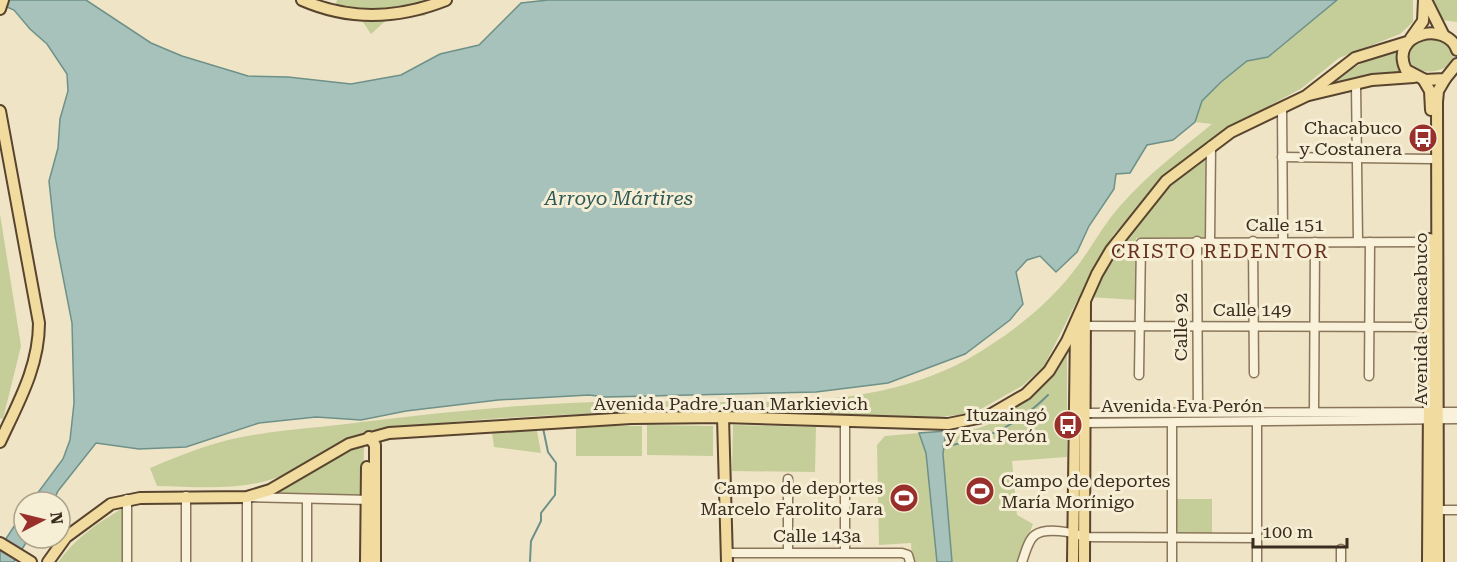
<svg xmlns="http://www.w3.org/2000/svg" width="1457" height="562" font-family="'Roboto Serif',serif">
  <rect width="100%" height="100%" fill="#efe4c6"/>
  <g fill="#c5cd99">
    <path d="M 337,0 L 447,0 L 424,16 L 392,15 L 371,34 L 359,16 L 334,12 Z"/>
    <path d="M 1337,0 L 1413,0 L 1413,22 L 1400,34 L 1339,58 L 1302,88 L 1220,133 L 1178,166 L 1114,234 L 1092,271 L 1044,366 L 1022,386 L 981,409 L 966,414 L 939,417 C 756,411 572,406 389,429 C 341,435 330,454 291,472 C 248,492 203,487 157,486 L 150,468 C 176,457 201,447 228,440 C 271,430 318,428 362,422 C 452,411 542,402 633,401 C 744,400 866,415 968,359 C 1011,334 1050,304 1079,264 C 1093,245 1104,224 1120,206 C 1147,175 1180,150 1212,124 L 1195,122 L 1202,101 L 1221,82 L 1247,61 L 1268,57 Z"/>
    <path d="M 1427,0 L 1457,0 L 1457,22 L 1442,20 Z"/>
    <path d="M 1435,37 L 1446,39 L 1454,52 L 1452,64 C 1437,73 1423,75 1409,64 L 1408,51 L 1419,40 Z"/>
    <path d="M 1399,47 L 1398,57 L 1404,74 L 1314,91 L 1374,56 Z"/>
    <path d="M 1206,157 L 1206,240 L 1136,238 L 1136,300 L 1090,297 C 1113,240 1158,193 1206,157 Z"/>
    <path d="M 0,214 L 21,346 L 3,419 L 0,418 Z"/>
    <path d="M 1067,353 L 1067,457 L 1012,461 L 1017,515 L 1033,524 L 1018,562 L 952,562 L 943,454 L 946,431 C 956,430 969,431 979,428 C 1018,415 1042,384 1067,353 Z"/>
    <path d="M 536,425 L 541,453 L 494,447 L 491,426 Z"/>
    <path d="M 647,425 L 713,426 L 713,456 L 647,455 Z"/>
    <path d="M 733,425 L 816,427 L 815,472 L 732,471 Z"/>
    <rect x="576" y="426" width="66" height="30"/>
    <path d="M 919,433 L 926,453 L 937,562 L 912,562 L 911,543 L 879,545 L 877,445 L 885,436 Z"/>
    <path d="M 364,444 L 363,497 L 261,495 L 352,447 Z"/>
    <rect x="1177" y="499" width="35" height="37"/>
    <path d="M 123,508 L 123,562 L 58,562 C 76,538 97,523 123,508 Z"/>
  </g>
  <g fill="#a7c2bb" stroke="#6d9189" stroke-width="1.5">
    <path d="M 0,0 L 86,0 L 151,43 L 182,56 L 248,76 L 288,77 L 351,84 L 401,75 L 440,54 L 479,45 L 521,3 L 548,0 L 1337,0 L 1268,57 L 1247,61 L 1221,82 L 1202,101 L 1195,122 L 1173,140 L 1147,145 L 1130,173 L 1116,174 L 1114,189 L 1089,226 L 1077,252 L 1056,272 L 1040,256 L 1027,260 L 1016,272 L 1023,304 L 1010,320 L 965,354 L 888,383 L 816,392 L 606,397 L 589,395 L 498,400 L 406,411 L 361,420 L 316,417 L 259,423 L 186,447 L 139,449 L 96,443 L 58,491 L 53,502 L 31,502 L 63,459 L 70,440 L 74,403 L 72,323 L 55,236 L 49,181 L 58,148 L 60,119 L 68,91 L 67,74 L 47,44 L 30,29 L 14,10 L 0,4 Z"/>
    <path d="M 946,431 L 943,454 L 952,562 L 937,562 L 926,453 L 919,433 Z"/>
    <path d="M 24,511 L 24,538 L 29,538 L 14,562 L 0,562 L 0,548 Z"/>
  </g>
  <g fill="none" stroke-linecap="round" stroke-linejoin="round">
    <g stroke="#6d9189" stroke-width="2">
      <path d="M 943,446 C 984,442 1019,424 1048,395"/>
      <path d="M 530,561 L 531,541 L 541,521 L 541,513 L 555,495 L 556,463 L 548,452 L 543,428"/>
    </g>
    <g stroke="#8a765b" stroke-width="11">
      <g id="minor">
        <path d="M 1356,84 L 1358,242"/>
        <path d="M 1282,108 L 1283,242"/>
        <path d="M 1282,157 L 1431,159"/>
        <path d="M 1197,241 L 1198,412"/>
        <path d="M 1210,241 L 1211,146"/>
        <path d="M 1253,241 L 1254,373"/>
        <path d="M 1081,326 L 1429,327"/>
        <path d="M 1139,375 L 1141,243 L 1430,242"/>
        <path d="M 1369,376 L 1370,242"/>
        <path d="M 1314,411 L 1315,242"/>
        <path d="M 1081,413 L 1457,412"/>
        <path d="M 1080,420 L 1085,423 L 1457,419"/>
        <path d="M 1172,423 L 1172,562"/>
        <path d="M 186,496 L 186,562"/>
        <path d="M 127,499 L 127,562"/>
        <path d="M 307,499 L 307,562"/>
        <path d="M 1437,510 L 1457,510"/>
        <path d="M 788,552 L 788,479"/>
        <path d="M 845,552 L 845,420"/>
        <path d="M 727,553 L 902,553 L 908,555 L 910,562"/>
        <path d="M 247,562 L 247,497 L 371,500"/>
        <path d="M 1022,562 C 1025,554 1028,540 1035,535 C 1046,527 1073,532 1084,537 L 1257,538"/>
        <path d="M 1257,562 L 1257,422"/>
        <path d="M 1341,562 L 1341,549"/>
      </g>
    </g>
    <g stroke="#58442f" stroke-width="14">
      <g id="major">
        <path d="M 302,0 C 350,21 398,19 446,0"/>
        <path d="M 1427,2 L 1443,34"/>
        <path d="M 0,9 L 3,0"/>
        <path d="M 1411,38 L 1423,21 L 1424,0"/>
        <path d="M 1457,50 C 1447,20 1388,33 1406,70 L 1425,80 L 1445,79 L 1457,64"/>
        <path d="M 1423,79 L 1430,91 L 1431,110"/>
        <path d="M 1309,95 L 1372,80 L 1414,77"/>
        <path d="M 0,111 L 39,323 C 39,367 18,403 0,442"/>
        <path d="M 723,417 L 727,562"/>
        <path d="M 369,437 L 375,445 L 375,562"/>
        <path d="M 0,543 L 31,562"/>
        <path d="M 48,562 L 66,537 L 111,504 L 140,498 L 247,497 L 270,490 L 349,444 L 389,433 L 631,418 L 723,417 L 948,424 L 988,416 L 1026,394 L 1049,371 L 1067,341 L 1097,274 L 1111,250 L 1166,181 L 1231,132 L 1306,96 L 1355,58 L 1407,42"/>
        <path d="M 366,562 L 367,467"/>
        <path d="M 1073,562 L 1076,327"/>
        <path d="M 1084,562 L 1085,301"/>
        <path d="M 1428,562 L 1430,239"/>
        <path d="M 1438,562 L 1437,102 L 1438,91 L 1445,79"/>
      </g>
    </g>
    <use href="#minor" stroke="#f9f1d9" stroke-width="8"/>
    <use href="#major" stroke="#f1db9e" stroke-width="10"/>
  </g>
  <defs>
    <g id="bus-disc" transform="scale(1.5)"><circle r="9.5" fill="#992f2b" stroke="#f6eed5"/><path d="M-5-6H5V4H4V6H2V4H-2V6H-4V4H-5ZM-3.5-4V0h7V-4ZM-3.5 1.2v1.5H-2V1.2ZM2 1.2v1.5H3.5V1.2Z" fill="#fff"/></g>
    <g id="stadium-disc" transform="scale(1.5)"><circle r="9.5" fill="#992f2b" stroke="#f6eed5"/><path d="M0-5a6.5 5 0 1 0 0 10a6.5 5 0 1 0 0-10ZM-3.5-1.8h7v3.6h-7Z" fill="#fff"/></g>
  </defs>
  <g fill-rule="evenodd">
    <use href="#bus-disc" x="1423" y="138"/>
    <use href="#bus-disc" x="1068" y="425"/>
    <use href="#stadium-disc" x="980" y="491"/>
    <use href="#stadium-disc" x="904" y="498"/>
  </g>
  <g text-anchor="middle" stroke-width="6" stroke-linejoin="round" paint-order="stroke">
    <g font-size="18" fill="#3a2d1f" stroke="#f6eed5" text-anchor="end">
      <text x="1402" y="134">Chacabuco<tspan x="1402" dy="21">y Costanera</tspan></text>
      <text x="1047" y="421">Ituzaingó<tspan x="1047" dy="21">y Eva Perón</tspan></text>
      <text x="1001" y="487" text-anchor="start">Campo de deportes<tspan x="1001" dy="21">María Morínigo</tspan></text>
      <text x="883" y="494">Campo de deportes<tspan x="883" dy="21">Marcelo Farolito Jara</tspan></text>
    </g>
    <g font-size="18" fill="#3a2d1f" stroke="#f6eed5">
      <text x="1285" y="231">Calle 151</text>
      <text x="1252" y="316">Calle 149</text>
      <text transform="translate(1421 319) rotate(-90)" y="6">Avenida Chacabuco</text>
      <text transform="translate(1181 327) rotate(-90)" y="6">Calle 92</text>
      <text x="731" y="410">Avenida Padre Juan Markievich</text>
      <text x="1182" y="412">Avenida Eva Perón</text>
      <text x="817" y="542">Calle 143a</text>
    </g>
    <g font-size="20" font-style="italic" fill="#2e5a59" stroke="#f6eed5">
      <text x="619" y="205">Arroyo Mártires</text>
    </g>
    <g font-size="20" letter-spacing="1.5" fill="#67301e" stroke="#f6eed5">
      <text x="1220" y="258">CRISTO REDENTOR</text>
    </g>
  </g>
  <g transform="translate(42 520) rotate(83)"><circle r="28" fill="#f6eed5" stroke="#aba18c" stroke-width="1.5"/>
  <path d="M0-4.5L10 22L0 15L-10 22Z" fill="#992f2b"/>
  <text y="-9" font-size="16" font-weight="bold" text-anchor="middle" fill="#3a2d1f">N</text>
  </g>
  <path d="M1253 538v9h94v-9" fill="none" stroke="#3a2d1f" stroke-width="3"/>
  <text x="1262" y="538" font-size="18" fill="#3a2d1f" stroke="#f6eed5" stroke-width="4.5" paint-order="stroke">100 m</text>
</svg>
